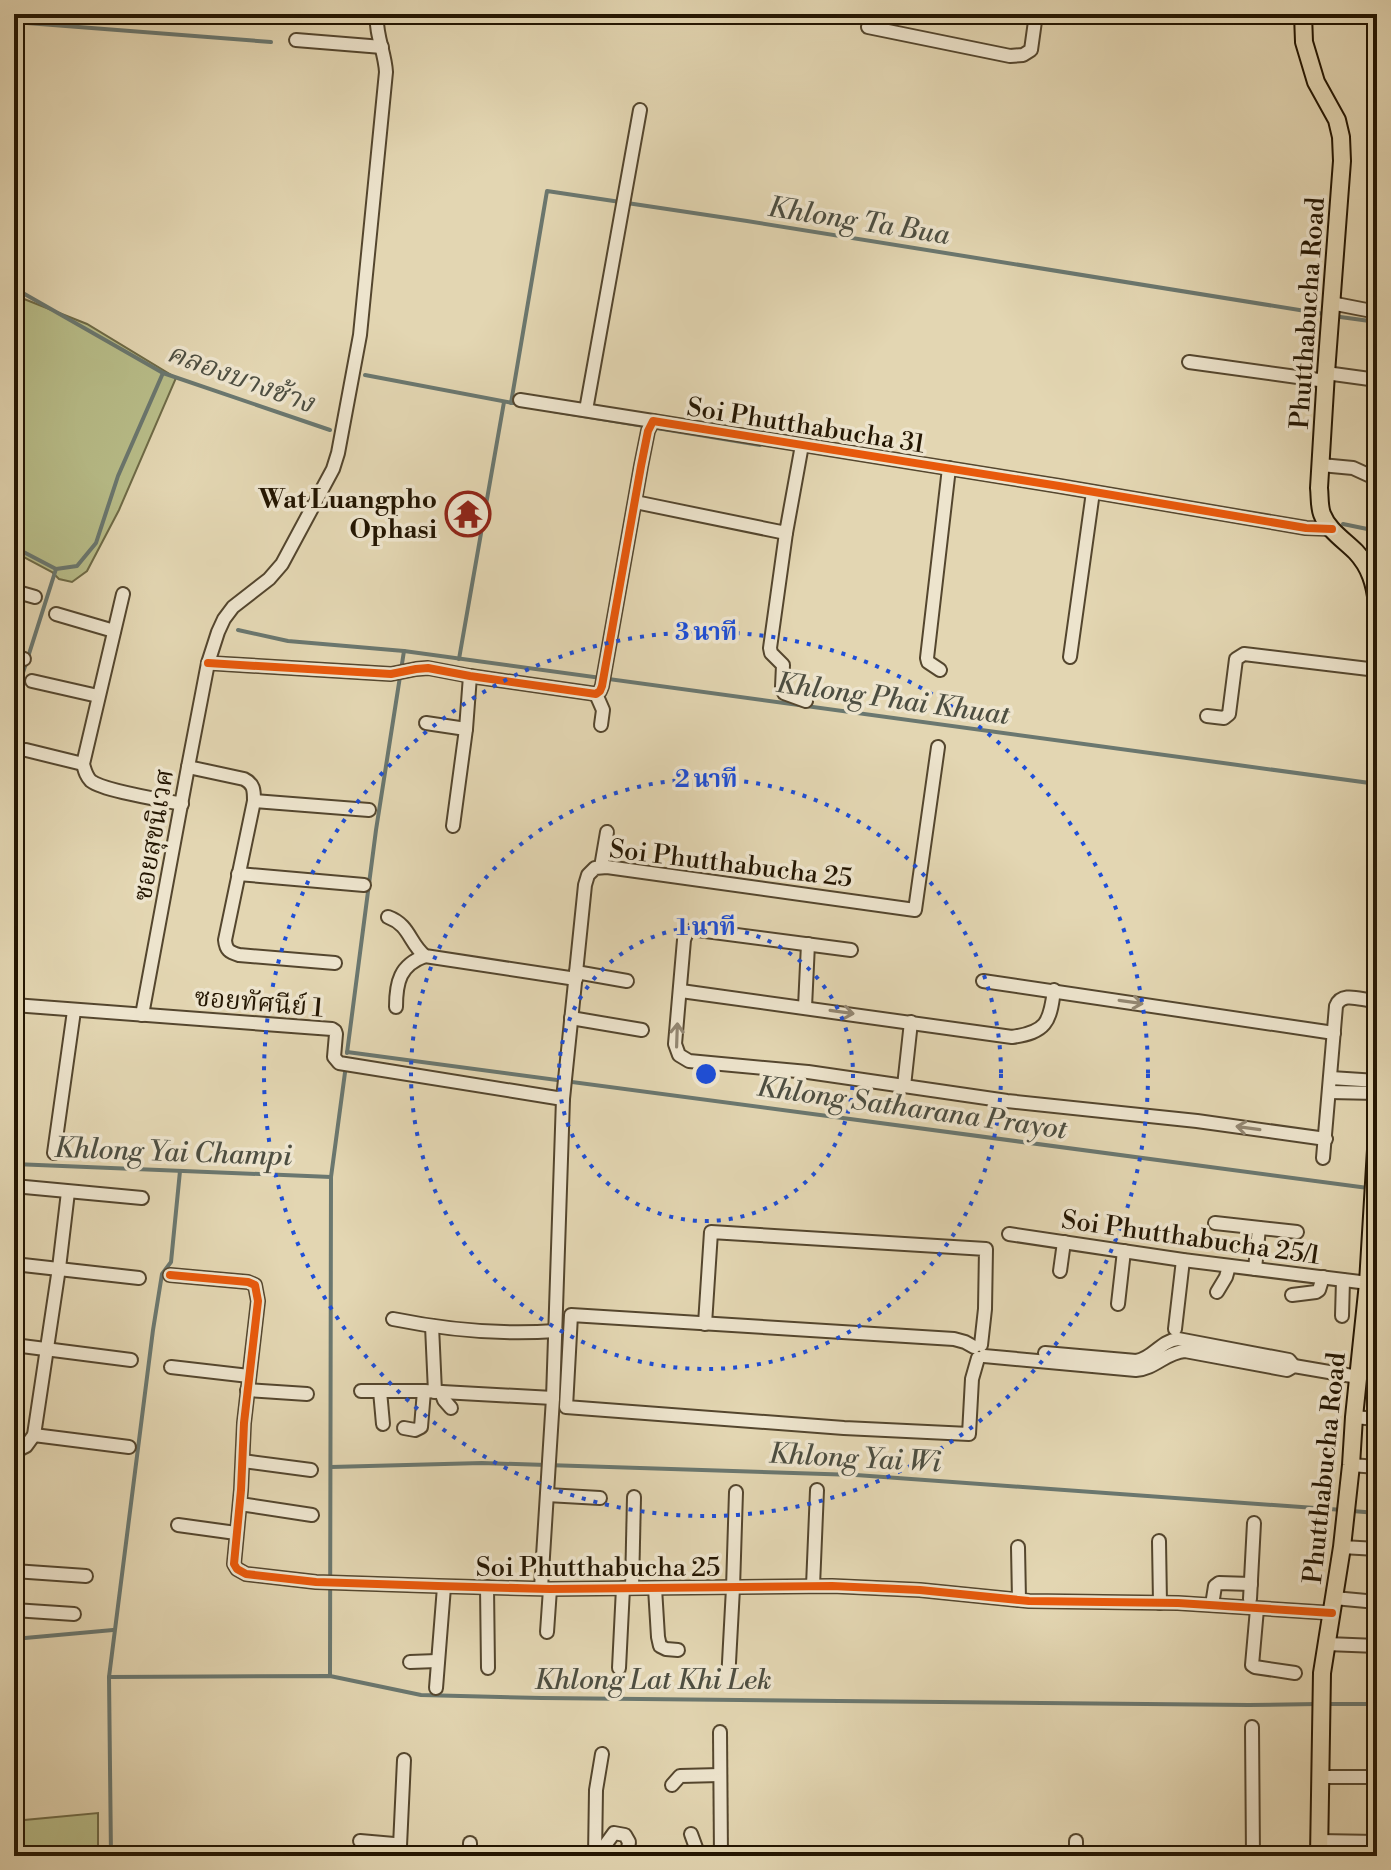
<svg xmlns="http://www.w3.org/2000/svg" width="1391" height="1870" font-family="'Libre Bodoni','Noto Serif Thai',serif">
  <rect width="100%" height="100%" fill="#e3d6b2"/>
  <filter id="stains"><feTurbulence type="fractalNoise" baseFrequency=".0025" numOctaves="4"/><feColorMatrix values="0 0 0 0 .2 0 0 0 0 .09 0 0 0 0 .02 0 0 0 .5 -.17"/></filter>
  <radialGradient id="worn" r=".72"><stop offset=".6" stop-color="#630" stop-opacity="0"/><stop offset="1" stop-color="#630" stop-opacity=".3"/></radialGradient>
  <g fill="#b8bd89" stroke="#6e6a46" stroke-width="2">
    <path d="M 14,295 L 87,324 L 176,378 L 119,510 L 87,571 L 72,582 L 59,579 L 52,572 L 14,552 Z"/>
    <path d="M 98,1813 L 98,1856 L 14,1856 L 14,1821 Z"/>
  </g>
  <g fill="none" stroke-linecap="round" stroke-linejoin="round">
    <g stroke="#6a776f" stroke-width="4">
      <path d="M 14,22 L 271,42"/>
      <path d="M 14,288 L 163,373 L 330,430"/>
      <path d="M 1333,316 L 1377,322"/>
      <path d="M 365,375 L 513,403"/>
      <path d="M 511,403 L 547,191 L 747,221 L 1324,314"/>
      <path d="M 553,411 L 760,445"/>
      <path d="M 1343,524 L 1377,531"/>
      <path d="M 14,547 L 56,569"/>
      <path d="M 238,630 L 288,641 L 404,651 L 1377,784"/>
      <path d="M 459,659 L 504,402"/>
      <path d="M 14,701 L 56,569 L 77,566 L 96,543 L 118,476 L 163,373"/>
      <path d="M 347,1052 L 1368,1188"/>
      <path d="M 347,1053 L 376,830 L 404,651"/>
      <path d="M 14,1164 L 331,1177"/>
      <path d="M 331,1467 L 482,1463 L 856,1475 L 1343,1510"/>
      <path d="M 1352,1511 L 1377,1513"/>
      <path d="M 14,1639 L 113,1630"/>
      <path d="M 330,1676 L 331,1177 L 346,1065"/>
      <path d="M 109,1677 L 153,1330 L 162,1274 L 171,1262 L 180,1171"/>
      <path d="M 1327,1704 L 1377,1704"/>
      <path d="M 111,1856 L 109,1677 L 330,1676 L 421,1695 L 542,1698 L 1249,1705 L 1318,1704"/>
    </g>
    <g stroke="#54462e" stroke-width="16">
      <g id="minor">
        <path d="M 890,17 L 891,14"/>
        <path d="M 868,27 L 1010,56 L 1023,55 L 1031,50 L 1036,14"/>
        <path d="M 296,40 L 382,47"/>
        <path d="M 1331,303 L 1377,312"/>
        <path d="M 1189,362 L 1326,381"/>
        <path d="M 1326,373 L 1377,380"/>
        <path d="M 520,400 L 653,421"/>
        <path d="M 586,410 L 640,110"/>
        <path d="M 1321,465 L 1353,468 L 1377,479"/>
        <path d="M 635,502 L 786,533 L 802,445"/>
        <path d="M 786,533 L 770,648 L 771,653 L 783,665 L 782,687 L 784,693 L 806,701"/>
        <path d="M 14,591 L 35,597"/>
        <path d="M 123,594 L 83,764 C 85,771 86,776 91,781 C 104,791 163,800 182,804"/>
        <path d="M 56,614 L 114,631"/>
        <path d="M 14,656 L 24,659"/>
        <path d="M 1070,657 L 1093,492"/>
        <path d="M 208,663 L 391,674 L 416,669 L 428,668 L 470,676 L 596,694 L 600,691 L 602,686 L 641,466 L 648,431 L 653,421 L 1059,486 L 1306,528 L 1332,529"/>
        <path d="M 940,670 L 928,662 L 927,658 L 949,468"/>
        <path d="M 32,681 L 98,696"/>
        <path d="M 596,694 L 603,710 L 601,725"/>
        <path d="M 1207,716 L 1224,718 L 1229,714 L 1236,659 L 1244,654 L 1377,670"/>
        <path d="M 426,723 L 466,729"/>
        <path d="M 26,750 L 83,764"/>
        <path d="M 188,767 L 244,779 C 254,784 254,790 254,801 L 225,940 C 226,950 229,952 239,955 L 335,963"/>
        <path d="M 254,801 L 369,810"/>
        <path d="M 453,826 L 466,729 L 470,676"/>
        <path d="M 601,867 L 607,832"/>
        <path d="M 238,874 L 364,885"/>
        <path d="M 388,917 C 410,925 409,943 425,956 L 576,979"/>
        <path d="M 851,950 L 698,930 L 692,930 L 687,932 L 684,940 L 675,1044 L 679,1055 L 689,1061 L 808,1072 L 1007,1101 L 1197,1121 L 1326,1139"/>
        <path d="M 576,972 L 627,981"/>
        <path d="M 983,981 L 1334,1033"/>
        <path d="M 681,991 L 1012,1037 C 1046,1032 1050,1023 1054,990"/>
        <path d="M 14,1005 L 332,1029 L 335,1031 L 336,1034 L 334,1057 L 339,1063 L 563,1099"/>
        <path d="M 396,1007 C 396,982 400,965 425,956"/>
        <path d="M 805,1007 L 808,944"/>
        <path d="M 142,1015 L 188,767 L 208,663 L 218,632 L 224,619 L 233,607 L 269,579 L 282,564 L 333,469 L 338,453 L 360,335 L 386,72 C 385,52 375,34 377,14"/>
        <path d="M 571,1018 L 642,1030"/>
        <path d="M 1331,1078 L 1377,1081"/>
        <path d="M 904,1086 L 911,1022"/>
        <path d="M 1330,1092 L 1377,1093"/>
        <path d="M 54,1153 L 74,1011"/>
        <path d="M 1323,1158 L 1336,1006 C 1341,993 1356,998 1368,1000"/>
        <path d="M 14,1186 L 142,1198"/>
        <path d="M 1215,1223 L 1297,1232"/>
        <path d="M 1009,1234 L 1183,1260 L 1368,1283 L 1377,1286"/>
        <path d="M 14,1264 L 139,1278"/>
        <path d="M 1255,1269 L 1259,1228"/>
        <path d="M 1060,1271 L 1064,1242"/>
        <path d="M 170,1275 L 248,1282 L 255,1285 L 258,1301 L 244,1423 L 241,1490 L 234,1564 L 237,1569 L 246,1574 L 316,1582 L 438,1586 L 550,1589 L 832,1586 L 920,1590 L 1029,1601 L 1178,1603 L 1332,1613"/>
        <path d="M 1217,1292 L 1226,1277 L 1229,1266"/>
        <path d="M 1292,1295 L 1316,1292 L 1319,1290 L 1323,1277"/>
        <path d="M 1118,1304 L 1124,1251"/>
        <path d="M 1342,1316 L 1343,1280"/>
        <path d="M 393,1319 C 447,1330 501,1335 556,1331"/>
        <path d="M 705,1324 L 711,1232 L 986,1249 L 985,1309 L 981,1345"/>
        <path d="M 432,1326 L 435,1392"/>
        <path d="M 1175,1329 L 1183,1260"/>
        <path d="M 14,1345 L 131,1360"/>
        <path d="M 974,1347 L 965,1342 L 954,1339 L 571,1315 L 566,1407 L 844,1428 L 969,1434 L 972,1379 L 978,1358"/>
        <path d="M 1045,1353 L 1136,1361 C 1153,1359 1160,1341 1178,1339 L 1289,1360 L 1294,1366"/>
        <path d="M 984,1356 L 1136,1370 C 1155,1369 1166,1352 1185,1351 L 1287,1370 L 1294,1366 L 1358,1377"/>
        <path d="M 171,1367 L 249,1376"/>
        <path d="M 247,1390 L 307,1394"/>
        <path d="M 361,1391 L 424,1391 L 553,1398"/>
        <path d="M 380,1391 L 383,1424"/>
        <path d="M 441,1392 L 444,1400 L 451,1408"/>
        <path d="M 1354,1417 L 1377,1419"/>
        <path d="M 404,1428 L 415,1430 L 421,1427 L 424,1391"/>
        <path d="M 34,1435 L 129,1447"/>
        <path d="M 14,1452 L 26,1446 L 34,1435 L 59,1268 L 68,1192"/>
        <path d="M 243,1461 L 311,1470"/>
        <path d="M 1351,1465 L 1377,1467"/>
        <path d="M 547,1495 L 600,1498"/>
        <path d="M 240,1504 L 312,1515"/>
        <path d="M 178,1525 L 236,1533"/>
        <path d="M 1159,1541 L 1160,1603"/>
        <path d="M 1018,1547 L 1019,1600"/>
        <path d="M 1342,1547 L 1377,1549"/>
        <path d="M 14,1571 L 86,1576"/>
        <path d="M 813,1586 L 817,1490"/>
        <path d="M 487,1587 L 488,1668"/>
        <path d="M 541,1588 L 553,1398 L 563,1099 L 585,885 L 588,875 L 595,868 L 607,867 L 915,910 L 938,747"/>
        <path d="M 632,1588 L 634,1497"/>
        <path d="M 655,1588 L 658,1637 L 660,1646 L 666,1649 L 678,1650"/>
        <path d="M 1334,1598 L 1377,1602"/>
        <path d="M 1250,1599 L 1254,1523"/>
        <path d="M 1212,1605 L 1215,1586 L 1219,1583 L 1251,1584"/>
        <path d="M 1257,1609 L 1252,1665 L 1255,1667 L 1295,1673"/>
        <path d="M 14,1610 L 74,1614"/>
        <path d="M 547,1632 L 550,1589"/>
        <path d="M 1327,1644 L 1377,1646"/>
        <path d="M 410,1662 L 437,1661"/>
        <path d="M 619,1668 L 623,1588"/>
        <path d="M 728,1681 L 733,1588 L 736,1492"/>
        <path d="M 436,1688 L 444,1587"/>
        <path d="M 1252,1727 L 1253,1856"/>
        <path d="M 720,1732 L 721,1856"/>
        <path d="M 1321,1777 L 1377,1777"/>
        <path d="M 672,1785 L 680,1776 L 720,1775"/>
        <path d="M 691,1834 L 699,1856"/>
        <path d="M 360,1841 L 394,1844 L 400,1846 L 400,1856"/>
        <path d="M 1076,1841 L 1076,1856"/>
        <path d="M 1319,1841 L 1377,1842"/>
        <path d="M 470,1843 L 470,1856"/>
        <path d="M 400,1846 L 404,1760"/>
        <path d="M 595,1856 L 596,1790 L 602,1754"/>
        <path d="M 606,1856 L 606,1844 L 614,1833 L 625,1835 L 629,1842 L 627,1856"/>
      </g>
    </g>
    <g stroke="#241602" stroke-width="20">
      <g id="major">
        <path d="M 1303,14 L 1304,42 L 1316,82 L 1337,120 L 1341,137 L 1342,161 L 1326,373 L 1319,488 C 1320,496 1319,506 1322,514 C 1328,530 1344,540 1356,552 C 1370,567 1375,584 1377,604"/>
        <path d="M 1319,1856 L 1322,1673 L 1342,1547 L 1351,1465 L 1354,1417 L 1368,1283 L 1377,1133"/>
      </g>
    </g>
    <use href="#minor" stroke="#ede4cd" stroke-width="12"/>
    <use href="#major" stroke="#e3d6b2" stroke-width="16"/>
    <g stroke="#ede4cd" stroke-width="13">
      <g id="cycleway">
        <path d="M 208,663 L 391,674 L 416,669 L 428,668 L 470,676 L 596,694 L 600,691 L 602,686 L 641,466 L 648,431 L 653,421 L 1059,486 L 1306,528 L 1332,529"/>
        <path d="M 170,1275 L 248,1282 L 255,1285 L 258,1301 L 244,1423 L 241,1490 L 234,1564 L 237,1569 L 246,1574 L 316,1582 L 438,1586 L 550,1589 L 832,1586 L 920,1590 L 1029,1601 L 1178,1603 L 1332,1613"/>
      </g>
    </g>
    <use href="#cycleway" stroke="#e8590c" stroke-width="8"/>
  </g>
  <defs><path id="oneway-shaft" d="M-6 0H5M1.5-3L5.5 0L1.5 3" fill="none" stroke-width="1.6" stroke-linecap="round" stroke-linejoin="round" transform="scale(2)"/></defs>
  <g stroke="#938772">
    <use href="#oneway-shaft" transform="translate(1131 1002) rotate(8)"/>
    <use href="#oneway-shaft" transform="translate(842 1012) rotate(8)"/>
    <use href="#oneway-shaft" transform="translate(677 1035) rotate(-88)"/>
    <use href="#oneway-shaft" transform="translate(1248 1128) rotate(-172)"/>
  </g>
  <g fill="none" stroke="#1d4ed8" stroke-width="4" stroke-dasharray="4 8">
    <circle cx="706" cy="1074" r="147"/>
    <circle cx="706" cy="1074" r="295"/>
    <circle cx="706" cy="1074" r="442"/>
  </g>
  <defs>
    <g id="temple-ring" transform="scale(2.3)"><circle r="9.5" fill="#ede4cd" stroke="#8f2418" stroke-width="1.5"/><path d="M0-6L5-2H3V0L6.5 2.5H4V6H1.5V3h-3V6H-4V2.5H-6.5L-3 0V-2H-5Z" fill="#8f2418"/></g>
  </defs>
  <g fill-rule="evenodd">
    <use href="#temple-ring" x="468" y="514"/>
  </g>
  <g text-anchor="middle" stroke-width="7" stroke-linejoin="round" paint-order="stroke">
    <g font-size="26" fill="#241602" stroke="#ede4cd">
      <text transform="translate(1307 313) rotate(-86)" y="9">Phutthabucha Road</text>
      <text transform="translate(806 425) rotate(9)" y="9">Soi Phutthabucha 31</text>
      <text transform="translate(153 835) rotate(-80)" y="9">ซอยสุขนิเวศ</text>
      <text transform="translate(731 863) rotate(7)" y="9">Soi Phutthabucha 25</text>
      <text transform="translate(259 1002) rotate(5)" y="9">ซอยทัศนีย์ 1</text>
      <text transform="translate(1191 1237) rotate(8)" y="9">Soi Phutthabucha 25/1</text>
      <text transform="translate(1324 1468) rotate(-84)" y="9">Phutthabucha Road</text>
      <text x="598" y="1576">Soi Phutthabucha 25</text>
    </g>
    <g font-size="26" font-weight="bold" fill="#241602" stroke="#ede4cd" text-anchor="end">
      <text x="437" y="508">Wat Luangpho<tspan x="437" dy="30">Ophasi</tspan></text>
    </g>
    <g font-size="28" font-style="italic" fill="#4d4e41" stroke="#ede4cd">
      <text transform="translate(859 220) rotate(9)" y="10">Khlong Ta Bua</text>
      <text transform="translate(241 377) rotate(20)" y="10">คลองบางช้าง</text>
      <text transform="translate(893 698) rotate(8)" y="10">Khlong Phai Khuat</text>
      <text transform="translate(912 1107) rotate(8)" y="10">Khlong Satharana Prayot</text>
      <text transform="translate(173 1151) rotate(2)" y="10">Khlong Yai Champi</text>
      <text transform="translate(855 1457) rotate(3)" y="10">Khlong Yai Wi</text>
      <text x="653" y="1689">Khlong Lat Khi Lek</text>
    </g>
  </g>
  <circle cx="706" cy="1074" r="12" fill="#1d4ed8" stroke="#ede4cd" stroke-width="4"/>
  <g font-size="24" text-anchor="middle" font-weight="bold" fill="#1d4ed8" stroke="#ede4cd" stroke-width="7" stroke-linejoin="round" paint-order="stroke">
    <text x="706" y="640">3 นาที</text>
    <text x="706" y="787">2 นาที</text>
    <text x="706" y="935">1 นาที</text>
  </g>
  <rect width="1391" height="1870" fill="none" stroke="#e3d6b2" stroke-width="48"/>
  <rect x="16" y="16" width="1359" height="1838" fill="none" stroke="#241602" stroke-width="4"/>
  <rect x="24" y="24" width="1343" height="1822" fill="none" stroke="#241602" stroke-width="2"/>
  <rect width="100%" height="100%" filter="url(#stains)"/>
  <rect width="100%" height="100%" fill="url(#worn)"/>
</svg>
